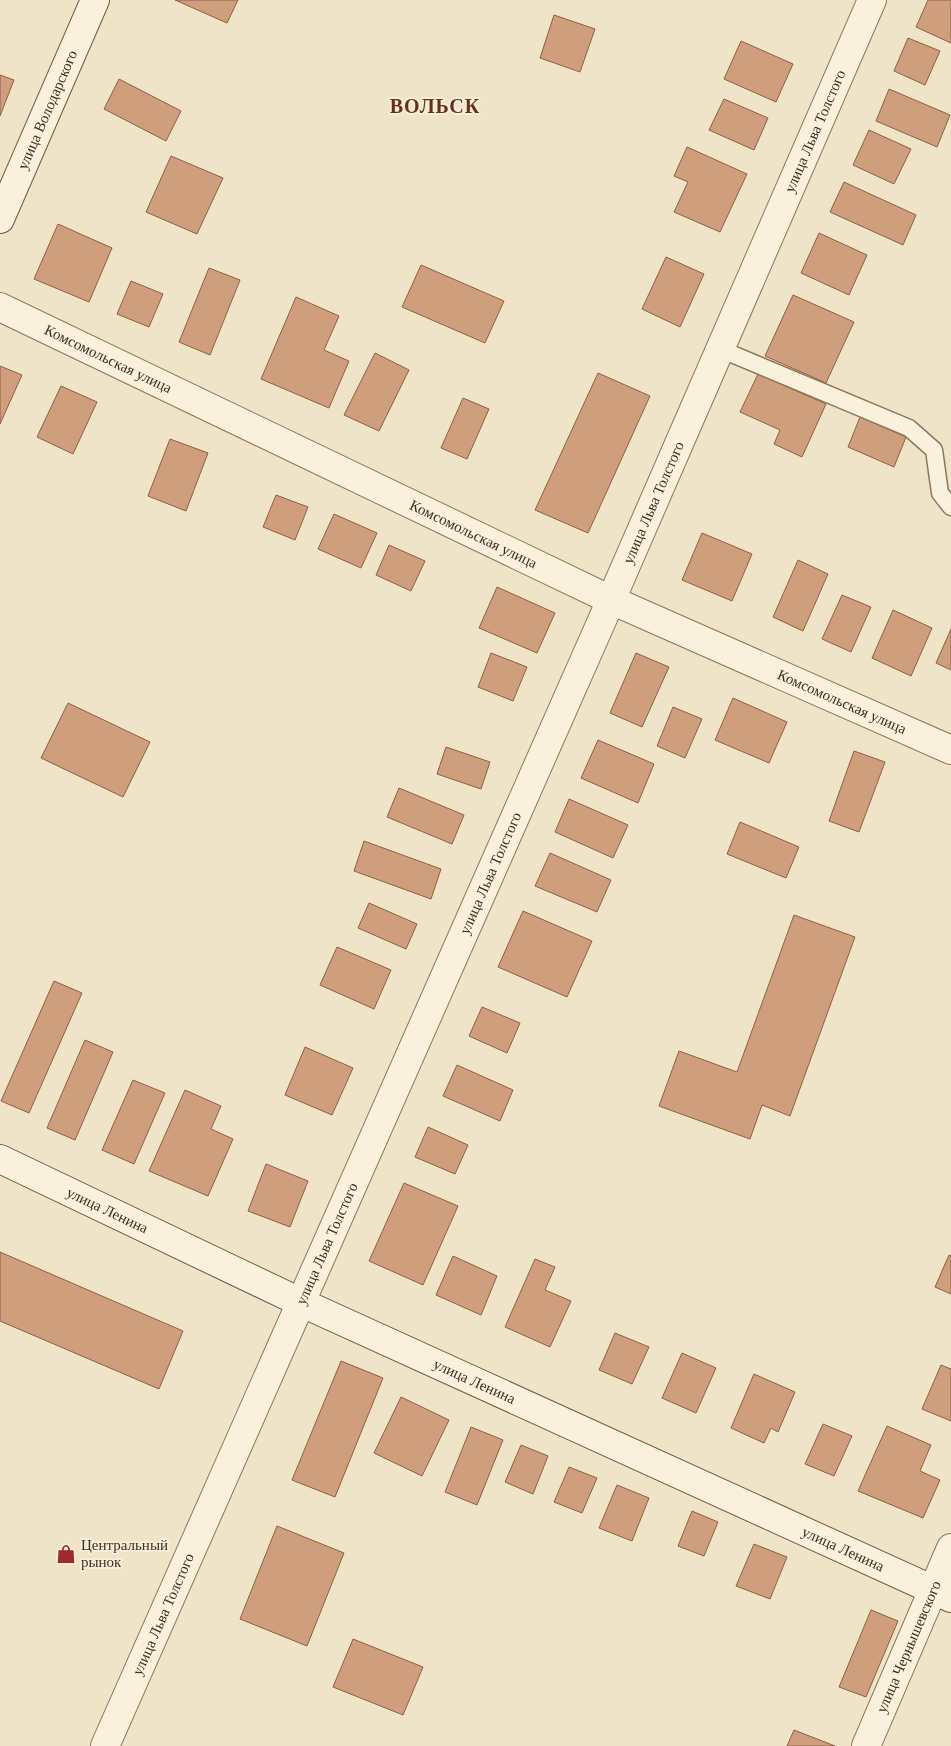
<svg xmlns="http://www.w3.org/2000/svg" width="951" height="1746" font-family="Georgia,serif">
  <rect width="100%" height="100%" fill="#f0e4c8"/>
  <g fill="#cf9f7d" stroke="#8d5f41">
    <path d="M 175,0 L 238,0 L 227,23 Z"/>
    <path d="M 928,0 L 951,0 L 951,43 L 916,27 Z"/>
    <path d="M 554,15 L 595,29 L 580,72 L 540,58 Z"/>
    <path d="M 908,38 L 940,51 L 925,85 L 894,71 Z"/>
    <path d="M 741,41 L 793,64 L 776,102 L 724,79 Z"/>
    <path d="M 0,75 L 14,80 L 0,116 Z"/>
    <path d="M 119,79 L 181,111 L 166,141 L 104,109 Z"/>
    <path d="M 889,89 L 950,115 L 937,147 L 876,121 Z"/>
    <path d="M 724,99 L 768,118 L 754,150 L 709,130 Z"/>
    <path d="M 869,130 L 911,149 L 894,184 L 853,165 Z"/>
    <path d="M 687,147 L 747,174 L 720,232 L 674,212 L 688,182 L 674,176 Z"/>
    <path d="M 171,156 L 223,178 L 197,234 L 146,212 Z"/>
    <path d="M 844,182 L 916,215 L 903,245 L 830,212 Z"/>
    <path d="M 58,224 L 112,248 L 89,302 L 34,279 Z"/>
    <path d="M 819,233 L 867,255 L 849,295 L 801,273 Z"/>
    <path d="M 666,257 L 704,274 L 680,327 L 642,309 Z"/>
    <path d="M 421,265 L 504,301 L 485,343 L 402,307 Z"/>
    <path d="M 209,268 L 240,280 L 210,355 L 179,342 Z"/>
    <path d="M 131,281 L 163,294 L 149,327 L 117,314 Z"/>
    <path d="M 793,295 L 854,322 L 826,383 L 765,356 Z"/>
    <path d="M 296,297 L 339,316 L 324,350 L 349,361 L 329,408 L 261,379 Z"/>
    <path d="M 375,353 L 409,370 L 379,431 L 344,415 Z"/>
    <path d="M 0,366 L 22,375 L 0,424 Z"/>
    <path d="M 598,373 L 650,396 L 588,533 L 535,510 Z"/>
    <path d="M 758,374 L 826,404 L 802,457 L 774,444 L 780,430 L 740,412 Z"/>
    <path d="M 61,386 L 97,402 L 73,454 L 37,437 Z"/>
    <path d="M 463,398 L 489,409 L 467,459 L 441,448 Z"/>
    <path d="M 860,417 L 906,437 L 894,467 L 848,447 Z"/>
    <path d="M 170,439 L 208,453 L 186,511 L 148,496 Z"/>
    <path d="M 276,495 L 308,507 L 295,540 L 263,527 Z"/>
    <path d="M 334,514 L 377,533 L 361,568 L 318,549 Z"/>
    <path d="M 702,533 L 752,554 L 732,601 L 682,580 Z"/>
    <path d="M 389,545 L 425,561 L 411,591 L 376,575 Z"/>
    <path d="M 798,560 L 828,574 L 803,631 L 773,617 Z"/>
    <path d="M 497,587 L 555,613 L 537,653 L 479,628 Z"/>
    <path d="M 842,595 L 871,607 L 851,652 L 822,639 Z"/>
    <path d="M 893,610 L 932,628 L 911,676 L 872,658 Z"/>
    <path d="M 951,629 L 951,670 L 936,663 Z"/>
    <path d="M 491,653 L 527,667 L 513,701 L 478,687 Z"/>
    <path d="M 636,653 L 669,667 L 642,727 L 610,713 Z"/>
    <path d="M 733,698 L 787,722 L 769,763 L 715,740 Z"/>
    <path d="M 68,703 L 150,742 L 123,797 L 41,758 Z"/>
    <path d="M 673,707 L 702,719 L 685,758 L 657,746 Z"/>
    <path d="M 598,740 L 654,764 L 638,803 L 581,778 Z"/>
    <path d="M 446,747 L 490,762 L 481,789 L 437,774 Z"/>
    <path d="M 854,751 L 885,762 L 859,832 L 829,821 Z"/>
    <path d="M 399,788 L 464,815 L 452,844 L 387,817 Z"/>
    <path d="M 569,799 L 628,825 L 613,858 L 555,832 Z"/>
    <path d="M 740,822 L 799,847 L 786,878 L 727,854 Z"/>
    <path d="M 364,841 L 441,869 L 431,899 L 354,871 Z"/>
    <path d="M 550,853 L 611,880 L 597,912 L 535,886 Z"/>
    <path d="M 369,903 L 417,924 L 406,949 L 358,928 Z"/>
    <path d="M 523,911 L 592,941 L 567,997 L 498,967 Z"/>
    <path d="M 794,915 L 855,937 L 790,1116 L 762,1105 L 750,1139 L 659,1106 L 679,1051 L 737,1072 Z"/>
    <path d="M 337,947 L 391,970 L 374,1009 L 320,985 Z"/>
    <path d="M 54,981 L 82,993 L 29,1113 L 1,1101 Z"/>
    <path d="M 482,1007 L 520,1023 L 507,1053 L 469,1036 Z"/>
    <path d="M 85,1040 L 113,1052 L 75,1140 L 47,1128 Z"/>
    <path d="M 305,1047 L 353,1068 L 332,1115 L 285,1095 Z"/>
    <path d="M 457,1065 L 513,1090 L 500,1121 L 443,1096 Z"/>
    <path d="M 133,1080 L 165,1093 L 134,1164 L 102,1150 Z"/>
    <path d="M 185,1090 L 221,1106 L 211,1129 L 233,1139 L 208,1196 L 149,1171 Z"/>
    <path d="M 428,1127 L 468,1145 L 455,1174 L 415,1157 Z"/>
    <path d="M 266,1164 L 308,1181 L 290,1227 L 248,1211 Z"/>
    <path d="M 404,1183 L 458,1206 L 423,1285 L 369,1261 Z"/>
    <path d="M 0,1252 L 183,1331 L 159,1389 L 0,1321 Z"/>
    <path d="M 949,1255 L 951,1256 L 951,1294 L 935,1287 Z"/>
    <path d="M 453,1256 L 497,1276 L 481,1315 L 436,1295 Z"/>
    <path d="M 535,1259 L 555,1267 L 545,1290 L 571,1301 L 550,1347 L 505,1327 Z"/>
    <path d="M 615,1333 L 649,1347 L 632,1384 L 599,1370 Z"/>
    <path d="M 682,1353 L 716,1368 L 696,1413 L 662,1398 Z"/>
    <path d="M 341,1361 L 383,1378 L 335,1497 L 292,1480 Z"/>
    <path d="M 941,1365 L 951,1369 L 951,1421 L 922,1409 Z"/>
    <path d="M 754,1374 L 795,1392 L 778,1432 L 771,1428 L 764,1443 L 731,1428 Z"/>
    <path d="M 401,1397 L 449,1420 L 422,1476 L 374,1453 Z"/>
    <path d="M 823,1424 L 852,1436 L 834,1476 L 805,1464 Z"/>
    <path d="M 887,1426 L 931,1445 L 920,1471 L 940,1480 L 923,1518 L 858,1491 Z"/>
    <path d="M 471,1427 L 503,1440 L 477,1505 L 445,1492 Z"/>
    <path d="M 521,1445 L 548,1456 L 533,1494 L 505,1482 Z"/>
    <path d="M 569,1467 L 597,1478 L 582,1513 L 554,1502 Z"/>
    <path d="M 617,1485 L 649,1498 L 632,1541 L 599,1528 Z"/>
    <path d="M 692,1511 L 718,1522 L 704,1556 L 678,1546 Z"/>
    <path d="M 277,1526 L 344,1553 L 307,1646 L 240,1619 Z"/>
    <path d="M 754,1544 L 787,1557 L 770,1599 L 736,1586 Z"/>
    <path d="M 871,1610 L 898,1621 L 866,1697 L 839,1687 Z"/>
    <path d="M 353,1639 L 423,1667 L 403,1715 L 333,1687 Z"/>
    <path d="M 794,1730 L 835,1746 L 787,1746 Z"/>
  </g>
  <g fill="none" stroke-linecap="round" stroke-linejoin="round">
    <g stroke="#8d765c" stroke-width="19">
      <path id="lane" d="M 720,349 L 909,428 L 934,450 L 940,493 L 951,507"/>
    </g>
    <g stroke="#8d765c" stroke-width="30">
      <g id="street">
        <path id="s1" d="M 0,307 L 611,600 L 951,750"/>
        <path id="s2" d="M 105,1746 L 611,600 L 872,0"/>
        <path id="s3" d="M 866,1746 L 951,1548"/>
      </g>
    </g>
    <g stroke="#6f573f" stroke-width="30">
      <g id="secondary">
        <path id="s4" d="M 0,219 L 95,0"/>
        <path id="s5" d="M 0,1159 L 300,1302 L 951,1598"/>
      </g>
    </g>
    <use href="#lane" stroke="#faf1dc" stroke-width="16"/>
    <use href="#street" stroke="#faf1dc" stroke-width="28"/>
    <use href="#secondary" stroke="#faf1dc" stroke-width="28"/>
  </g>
  <defs>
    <g id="shop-bare" transform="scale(1.5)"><path d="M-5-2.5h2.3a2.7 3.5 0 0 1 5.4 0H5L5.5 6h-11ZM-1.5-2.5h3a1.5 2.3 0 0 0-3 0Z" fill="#9e2a2b" stroke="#f7eed8" stroke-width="2.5" paint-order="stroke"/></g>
  </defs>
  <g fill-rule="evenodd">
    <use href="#shop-bare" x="66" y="1554"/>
  </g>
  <g text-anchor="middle" stroke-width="4" stroke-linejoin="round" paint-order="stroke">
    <g font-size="15" fill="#3d2e20" stroke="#f7eed8">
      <text dy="5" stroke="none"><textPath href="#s4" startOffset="119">улица Володарского</textPath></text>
      <text dy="5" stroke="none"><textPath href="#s2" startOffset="1764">улица Льва Толстого</textPath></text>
      <text dy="5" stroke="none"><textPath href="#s1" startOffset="120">Комсомольская улица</textPath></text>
      <text dy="5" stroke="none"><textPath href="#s2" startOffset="1359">улица Льва Толстого</textPath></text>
      <text dy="5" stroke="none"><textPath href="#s1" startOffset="525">Комсомольская улица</textPath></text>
      <text dy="5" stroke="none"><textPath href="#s1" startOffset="930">Комсомольская улица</textPath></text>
      <text dy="5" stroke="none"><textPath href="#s2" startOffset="954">улица Льва Толстого</textPath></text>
      <text dy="5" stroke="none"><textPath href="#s5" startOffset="119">улица Ленина</textPath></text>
      <text dy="5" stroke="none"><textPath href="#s2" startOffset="549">улица Льва Толстого</textPath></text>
      <text dy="5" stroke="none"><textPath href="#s5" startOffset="524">улица Ленина</textPath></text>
      <text dy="5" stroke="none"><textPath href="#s5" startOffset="929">улица Ленина</textPath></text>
      <text dy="5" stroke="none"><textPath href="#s2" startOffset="144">улица Льва Толстого</textPath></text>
      <text dy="5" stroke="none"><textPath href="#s3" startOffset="108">улица Чернышевского</textPath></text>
    </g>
    <g font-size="15" fill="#3d2e20" stroke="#f7eed8" text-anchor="start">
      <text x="81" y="1550">Центральный<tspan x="81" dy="17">рынок</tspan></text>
    </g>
    <g font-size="20" font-weight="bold" letter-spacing="1" fill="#6b2e1e" stroke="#f7eed8">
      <text x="435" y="113">ВОЛЬСК</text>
    </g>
  </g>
</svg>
